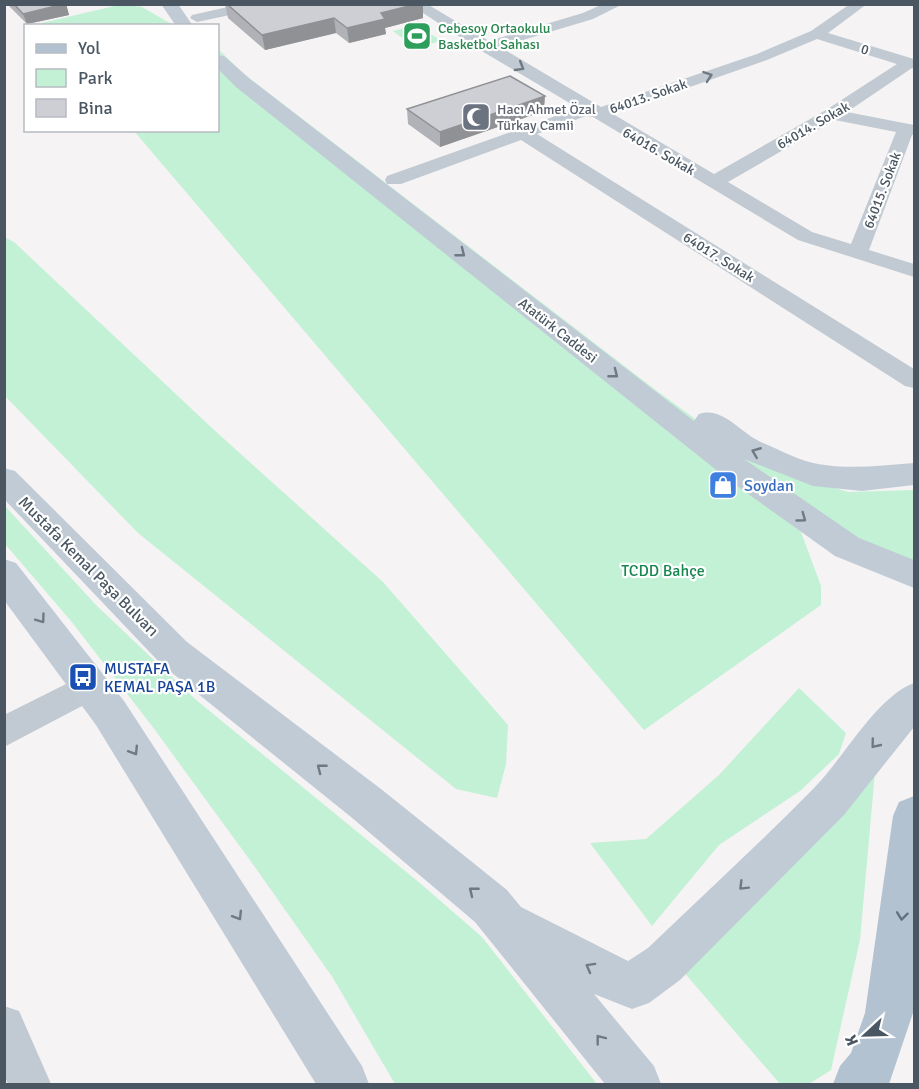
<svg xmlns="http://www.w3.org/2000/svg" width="919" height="1089" font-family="Signika,sans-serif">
  <rect width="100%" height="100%" fill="#f5f3f3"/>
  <g fill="#c3f1d5">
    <path d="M 123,4 L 142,7 L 173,25 L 44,26 L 42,23 Z"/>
    <path d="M 418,25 L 441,41 L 416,48 L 393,31 Z"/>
    <path d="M 218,49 L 244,74 L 657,391 L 754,462 L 848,492 L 914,490 L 914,564 L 873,547 L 830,523 L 747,466 L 240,75 L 218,53 Z"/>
    <path d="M 218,66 L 237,87 L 801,532 L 821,586 L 821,605 L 644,730 L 134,131 L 218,130 Z"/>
    <path d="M 4,237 L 14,242 L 213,429 L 383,582 L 508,725 L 506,764 L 497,798 L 456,789 L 138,533 L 5,396 Z"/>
    <path d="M 5,506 L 96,605 L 195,699 L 421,884 L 482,937 L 597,1084 L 395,1084 L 333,978 L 252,863 L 155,730 L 71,621 L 5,544 Z"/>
    <path d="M 799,688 L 846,733 L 839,754 L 800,791 L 719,845 L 652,926 L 590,843 L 646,839 L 719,775 Z"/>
    <path d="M 875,772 L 860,940 L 831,1070 L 809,1084 L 780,1084 L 682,970 Z"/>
  </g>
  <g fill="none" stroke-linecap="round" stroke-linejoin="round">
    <g fill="#c1cad2" fill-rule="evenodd">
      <path d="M 241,4 L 270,4 L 263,8 L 197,22 L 190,18 L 192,15 Z"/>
      <path d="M 409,4 L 427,4 L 489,41 L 583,13 L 603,4 L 623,4 L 593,19 L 500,47 L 601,107 L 757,54 L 811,31 L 850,4 L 867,4 L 828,33 L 914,59 L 914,69 L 912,68 L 847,112 L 914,125 L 914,135 L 912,135 L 869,250 L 914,264 L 914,277 L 798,240 L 593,117 L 586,116 L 537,134 L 914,369 L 914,388 L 905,386 L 521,140 L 401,184 L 387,184 L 385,180 L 387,176 L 578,108 L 480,50 ZM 817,39 L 897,64 L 826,110 L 714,174 L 613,114 L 767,60 ZM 835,120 L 896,132 L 851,244 L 812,232 L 728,182 Z"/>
      <path d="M 90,672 L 101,676 L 106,686 L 101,696 L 4,747 L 4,715 Z"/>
      <path d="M 4,1006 L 19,1011 L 51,1084 L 8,1084 L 4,1075 Z"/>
    </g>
    <g fill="#c1cbd6" fill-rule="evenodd">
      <path d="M 161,4 L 178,4 L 193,26 L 176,26 Z"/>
      <path d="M 218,55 L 224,56 L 250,79 L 694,421 L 699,414 C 724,406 740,434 763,443 C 780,450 800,461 818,464 C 851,470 882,465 914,463 L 914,485 L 862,491 L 813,486 L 744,459 L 859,538 L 914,560 L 914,588 L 835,556 L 730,481 L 236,87 L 218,69 Z"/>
      <path d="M 4,468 L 15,471 L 187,642 L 381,789 L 507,890 L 521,907 L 628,961 L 648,948 C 703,895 760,843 814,788 C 843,759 876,697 914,683 L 914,727 L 844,815 L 680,980 L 649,1003 L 632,1009 L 594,994 L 654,1066 L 661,1084 L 605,1084 L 475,922 L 351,817 L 161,664 L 4,499 Z"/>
      <path d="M 4,559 L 16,563 L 124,701 L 362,1066 L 369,1084 L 316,1084 L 96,725 L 4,600 Z"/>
    </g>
    <path fill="#b3c2d1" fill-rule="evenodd" d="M 914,796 L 914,997 L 913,1013 L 889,1084 L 833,1084 L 840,1066 L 851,1053 L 865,1013 L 893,816 L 899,802 Z"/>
  </g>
  <g fill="#b0b2b7">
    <path d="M 7,4 L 66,4 L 69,15 L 27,24 Z"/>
    <path d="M 225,4 L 423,4 L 423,18 L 385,28 L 386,34 L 349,43 L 336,33 L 265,50 L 228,18 Z"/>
    <path d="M 407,109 L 544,111 L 440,147 L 408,124 Z"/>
  </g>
  <g fill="#909195">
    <path d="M 66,4 L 69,15 L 27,24 L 23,14 Z"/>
    <path d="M 417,4 L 423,4 L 423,18 L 385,28 L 386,34 L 349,43 L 347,28 L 381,13 Z"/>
    <path d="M 334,18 L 336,33 L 265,50 L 262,35 Z"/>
    <path d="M 545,96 L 544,111 L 440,147 L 440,132 Z"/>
  </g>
  <g fill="#cdcfd5" stroke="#909195" stroke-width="1.5">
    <path d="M 14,4 L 64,4 L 23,14 Z"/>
    <path d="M 227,4 L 417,4 L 381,13 L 385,19 L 347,28 L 334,18 L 262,35 Z"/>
    <path d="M 510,76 L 545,96 L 440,132 L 407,109 Z"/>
  </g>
  <defs><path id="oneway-chevron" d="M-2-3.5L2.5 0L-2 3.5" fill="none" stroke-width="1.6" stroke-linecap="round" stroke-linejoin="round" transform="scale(1.5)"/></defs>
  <g stroke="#6e7983">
    <use href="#oneway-chevron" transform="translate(520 67) rotate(31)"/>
    <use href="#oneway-chevron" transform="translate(708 76) rotate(-19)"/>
  </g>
  <g stroke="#6e7984">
    <use href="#oneway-chevron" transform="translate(461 253) rotate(38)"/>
    <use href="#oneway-chevron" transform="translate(614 374) rotate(38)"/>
    <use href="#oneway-chevron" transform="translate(756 452) rotate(-158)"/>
    <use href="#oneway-chevron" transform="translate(802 518) rotate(36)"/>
    <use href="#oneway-chevron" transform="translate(41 619) rotate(54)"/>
    <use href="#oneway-chevron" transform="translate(875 744) rotate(129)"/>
    <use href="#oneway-chevron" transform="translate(134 751) rotate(58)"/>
    <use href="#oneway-chevron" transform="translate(321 768) rotate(-142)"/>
    <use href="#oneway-chevron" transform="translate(743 886) rotate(135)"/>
    <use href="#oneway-chevron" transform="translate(473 891) rotate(-141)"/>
    <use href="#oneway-chevron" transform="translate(238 916) rotate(58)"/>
    <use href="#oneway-chevron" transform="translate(590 967) rotate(-151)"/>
    <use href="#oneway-chevron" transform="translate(600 1039) rotate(-128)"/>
  </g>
  <use stroke="#64717d" href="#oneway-chevron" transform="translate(902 916) rotate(97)"/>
  <defs>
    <g id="stadium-square" transform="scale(1.5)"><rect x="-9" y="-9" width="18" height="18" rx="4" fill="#2e9e5b" stroke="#fff"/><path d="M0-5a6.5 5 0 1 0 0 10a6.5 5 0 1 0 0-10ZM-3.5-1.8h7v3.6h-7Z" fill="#fff"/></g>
    <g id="mosque-square" transform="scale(1.5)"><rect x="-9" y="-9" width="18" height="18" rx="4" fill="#6b7280" stroke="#fff"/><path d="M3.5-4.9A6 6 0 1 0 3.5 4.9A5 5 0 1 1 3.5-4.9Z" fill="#fff"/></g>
    <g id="shop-square" transform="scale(1.5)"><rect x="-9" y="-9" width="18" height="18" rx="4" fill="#3f7fe0" stroke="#fff"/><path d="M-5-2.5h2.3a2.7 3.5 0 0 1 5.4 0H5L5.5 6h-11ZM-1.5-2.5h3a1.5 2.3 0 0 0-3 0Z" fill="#fff"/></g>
    <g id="bus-square" transform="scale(1.5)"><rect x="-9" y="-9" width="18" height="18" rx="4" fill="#1a4fb4" stroke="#fff"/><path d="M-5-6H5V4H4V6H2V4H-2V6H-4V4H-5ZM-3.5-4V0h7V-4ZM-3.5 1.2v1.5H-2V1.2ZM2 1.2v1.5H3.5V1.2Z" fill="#fff"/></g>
  </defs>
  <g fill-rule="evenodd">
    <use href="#stadium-square" x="417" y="36"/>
    <use href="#mosque-square" x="476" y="117"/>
    <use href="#shop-square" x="723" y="485"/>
    <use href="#bus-square" x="83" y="677"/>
  </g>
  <g text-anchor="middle" stroke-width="4.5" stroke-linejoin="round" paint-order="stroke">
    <g font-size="14" fill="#27864d" stroke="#fff" text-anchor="start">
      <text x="438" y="33">Cebesoy Ortaokulu<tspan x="438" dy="16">Basketbol Sahası</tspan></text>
    </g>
    <g font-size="14" fill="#4a5661" stroke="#fff">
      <text transform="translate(865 49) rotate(17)" y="5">0</text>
      <text transform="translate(648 96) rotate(-19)" y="5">64013. Sokak</text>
      <text transform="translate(813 125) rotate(-30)" y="5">64014. Sokak</text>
      <text transform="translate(659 151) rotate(30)" y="5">64016. Sokak</text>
      <text transform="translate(882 190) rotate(-69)" y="5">64015. Sokak</text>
      <text transform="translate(719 257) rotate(32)" y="5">64017. Sokak</text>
      <text transform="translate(558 330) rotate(38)" y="5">Atatürk Caddesi</text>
    </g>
    <g font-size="14" fill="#5b616d" stroke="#fff" text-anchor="start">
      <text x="497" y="114">Hacı Ahmet Özal<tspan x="497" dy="16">Türkay Camii</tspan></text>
    </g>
    <g font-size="16" fill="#366cbe" stroke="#fff" text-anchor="start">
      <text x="744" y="491">Soydan</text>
    </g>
    <g font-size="16" fill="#4a5661" stroke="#fff">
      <text transform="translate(89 566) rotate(45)" y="6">Mustafa Kemal Paşa Bulvarı</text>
    </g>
    <g font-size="16" fill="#17864f" stroke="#fff">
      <text x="663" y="576">TCDD Bahçe</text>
    </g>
    <g font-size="16" fill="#164399" stroke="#fff" text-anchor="start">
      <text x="104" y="674">MUSTAFA<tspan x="104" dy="18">KEMAL PAŞA 1B</tspan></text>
    </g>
  </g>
  <rect width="919" height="1089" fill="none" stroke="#4a5661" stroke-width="12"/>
  <rect x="24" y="24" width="195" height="108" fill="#ffffff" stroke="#b7bbc0" stroke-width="1.5"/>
  <rect x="36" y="44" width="30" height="9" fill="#b3c2d1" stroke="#b7bbc0" stroke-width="1.5"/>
  <text x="78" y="54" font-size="18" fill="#4a5661">Yol</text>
  <rect x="36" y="69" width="30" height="18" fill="#c3f1d5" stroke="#b7bbc0" stroke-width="1.5"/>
  <text x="78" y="84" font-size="18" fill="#4a5661">Park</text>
  <rect x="36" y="99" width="30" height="18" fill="#cdcfd5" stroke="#b7bbc0" stroke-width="1.5"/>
  <text x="78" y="114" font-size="18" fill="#4a5661">Bina</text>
  <g transform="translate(865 1035) rotate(248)" stroke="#ffffff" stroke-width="4.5" paint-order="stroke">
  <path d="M0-4.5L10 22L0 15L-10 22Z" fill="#4a5661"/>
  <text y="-9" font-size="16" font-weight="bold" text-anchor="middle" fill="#4a5661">K</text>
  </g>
</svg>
